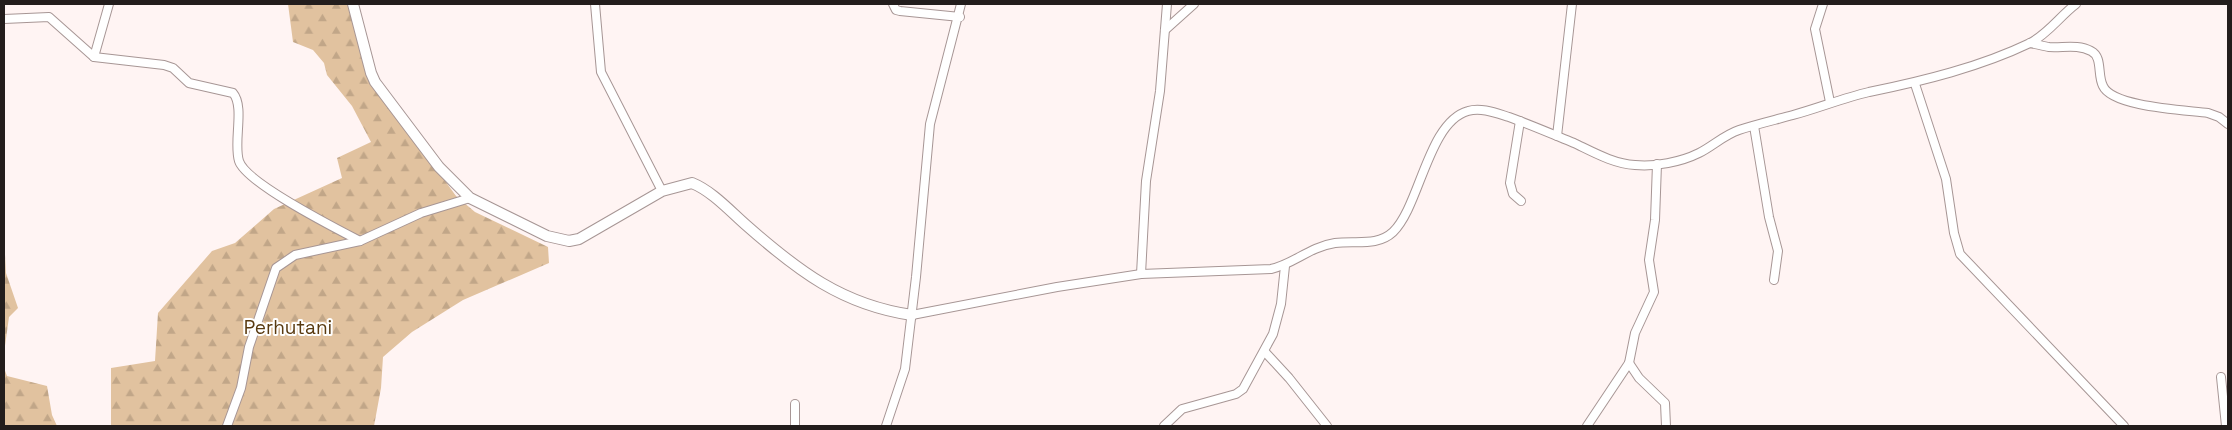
<svg xmlns="http://www.w3.org/2000/svg" width="2232" height="430" font-family="'Space Grotesk',sans-serif">
  <defs>
    <pattern id="forest-firs" width="22" height="20" patternUnits="userSpaceOnUse" patternTransform="scale(1.25)"><rect width="22" height="20" fill="#e1c29f"/><path d="M5 1l3.5 6h-7zM16 11l3.5 6h-7z" fill="#c1a688"/></pattern>
  </defs>
  <rect width="100%" height="100%" fill="#fff4f3"/>
  <g fill="url(#forest-firs)">
    <path d="M 288,4 L 349,4 L 367,73 L 456,196 L 475,212 L 548,247 L 549,263 L 463,300 L 412,332 L 383,357 L 381,388 L 374,426 L 111,426 L 111,368 L 155,361 L 158,313 L 212,251 L 235,243 L 274,209 L 342,178 L 337,158 L 371,142 L 352,106 L 327,75 L 324,63 L 313,50 L 293,42 Z"/>
    <path d="M 4,236 L 6,273 L 18,308 L 9,317 L 4,353 Z"/>
    <path d="M 4,368 L 7,376 L 47,386 L 52,415 L 57,426 L 4,426 Z"/>
  </g>
  <g fill="none" stroke-linecap="round" stroke-linejoin="round">
    <g stroke="#a79695" stroke-width="10">
      <g id="minor">
        <path d="M 595,4 L 601,72 L 662,191"/>
        <path d="M 893,4 L 896,10 L 900,11 L 960,17"/>
        <path d="M 1823,4 L 1815,29 L 1830,102"/>
        <path d="M 4,19 L 49,17 L 94,57 L 164,65 L 173,68 L 189,83 L 233,93 C 245,107 233,142 239,161 C 246,183 337,229 360,241"/>
        <path d="M 1165,30 L 1194,4"/>
        <path d="M 2030,43 C 2036,44 2043,46 2049,47 C 2063,48 2078,44 2091,51 C 2103,57 2097,75 2103,86 C 2112,107 2186,110 2208,113 L 2219,117 L 2228,124"/>
        <path d="M 94,57 L 109,4"/>
        <path d="M 1915,84 L 1946,179 L 1954,233 L 1960,254 L 2124,426"/>
        <path d="M 1520,121 L 1510,183 L 1513,194 L 1521,201"/>
        <path d="M 1754,126 L 1769,217 L 1778,251 L 1774,280"/>
        <path d="M 1557,136 L 1572,4"/>
        <path d="M 1141,274 L 1146,181 L 1160,91 L 1167,4"/>
        <path d="M 912,315 L 1057,287 L 1141,274 L 1271,269 C 1294,264 1309,247 1335,243 C 1355,240 1377,247 1393,232 C 1420,206 1428,122 1468,111 C 1481,107 1496,113 1509,117 C 1531,125 1552,134 1574,143 C 1593,152 1614,164 1635,165 C 1655,167 1681,162 1699,153 C 1713,146 1724,135 1739,130 C 1757,124 1775,120 1793,115 C 1819,108 1843,98 1869,92 C 1923,81 1980,67 2030,43 C 2048,34 2060,16 2076,4"/>
        <path d="M 1265,352 L 1289,378 L 1327,426"/>
        <path d="M 1629,363 L 1639,378 L 1665,403 L 1666,426"/>
        <path d="M 2221,377 L 2226,426"/>
        <path d="M 795,404 L 795,426"/>
        <path d="M 227,426 L 241,388 L 249,347 L 276,268 L 295,255 L 360,241 L 421,213 L 470,198"/>
        <path d="M 886,426 L 905,369 L 916,277 L 930,124 L 961,4"/>
        <path d="M 1164,426 L 1182,409 L 1236,394 L 1243,389 L 1273,334 L 1281,304 L 1285,266"/>
        <path d="M 1587,426 L 1629,363 L 1635,333 L 1654,292 L 1649,260 L 1655,220 L 1657,164"/>
      </g>
    </g>
    <g stroke="#a79695" stroke-width="12">
      <path id="tertiary" d="M 353,4 L 371,73 L 375,82 L 439,167 L 470,198 L 547,236 L 569,241 L 579,239 L 662,191 L 692,183 C 712,191 730,211 746,225 C 797,270 842,305 912,315"/>
    </g>
    <use href="#minor" stroke="#fff" stroke-width="8"/>
    <use href="#tertiary" stroke="#fff" stroke-width="10"/>
  </g>
  <g text-anchor="middle" stroke-width="4" stroke-linejoin="round" paint-order="stroke">
    <g font-size="19" fill="#593a10" stroke="#fff">
      <text x="288" y="334">Perhutani</text>
    </g>
  </g>
  <rect width="2232" height="430" fill="none" stroke="#231d1c" stroke-width="10"/>
</svg>
